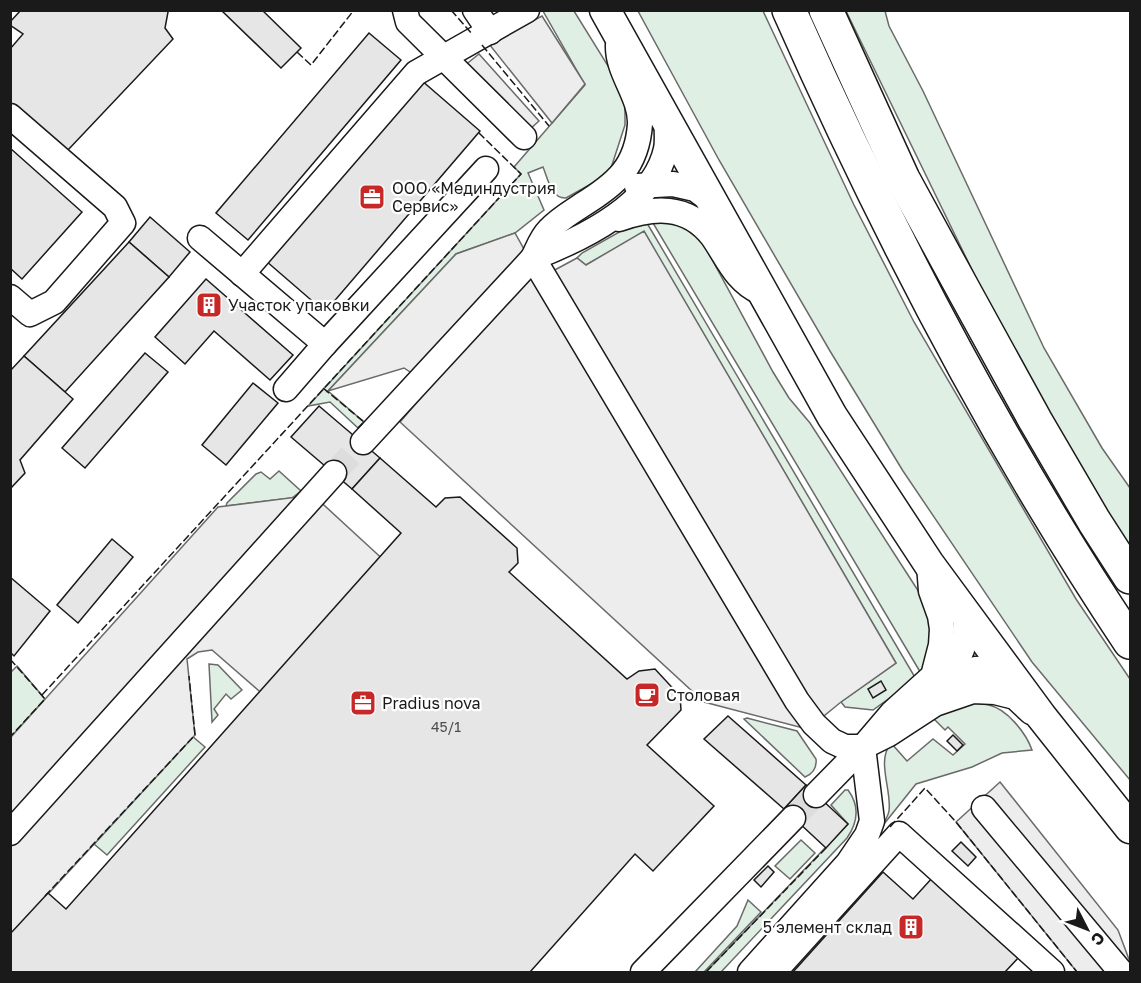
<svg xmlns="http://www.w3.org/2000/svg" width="1141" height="983" font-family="'Golos Text',sans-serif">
  <rect width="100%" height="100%" fill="#fff"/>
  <g fill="#e0efe3" stroke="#6a6a6a" stroke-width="1.5">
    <path d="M 543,11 L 574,11 L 610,69 L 625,98 L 625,125 L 611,168 L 600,179 L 566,198 C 551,199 548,179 543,167 L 528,173 L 544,210 L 515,233 L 456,254 L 328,391 L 364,422 L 358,428 L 330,402 L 308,406 L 521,174 L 514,167 L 585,85 Z"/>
    <path d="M 638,11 L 763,11 L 854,205 L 914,322 L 1076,599 L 1130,679 L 1130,780 L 1032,662 L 903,471 L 830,351 L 719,160 Z"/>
    <path d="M 846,11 L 885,11 L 889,26 L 923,91 L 1044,348 L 1102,448 L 1130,488 L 1130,557 L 1011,350 Z"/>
    <path d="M 644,218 L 916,679 L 873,710 L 845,707 L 841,702 L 896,663 L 644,232 L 586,265 L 577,258 L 582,253 Z"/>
    <path d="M 650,218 L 690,225 L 701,239 L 773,372 L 789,398 L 810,423 L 917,589 L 928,609 L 934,630 L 922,675 Z"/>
    <path d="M 279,471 L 301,491 L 292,498 L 226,506 L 227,503 L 256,474 L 261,472 L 270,479 Z"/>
    <path d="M 209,664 L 218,665 L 242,690 L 231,699 L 226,694 L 214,709 L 218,715 L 212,722 Z"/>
    <path d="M 17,666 L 45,699 L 11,737 L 11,672 Z"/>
    <path d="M 964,703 C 972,703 981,703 989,705 C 1007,709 1026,733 1032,750 L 1002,753 L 972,767 L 916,784 L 880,829 C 883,824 888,817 889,811 C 892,790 876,761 891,743 L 907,761 L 933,739 L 953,755 L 965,744 L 948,727 L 945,730 L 932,717 Z"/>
    <path d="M 747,718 L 797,731 L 816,759 C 817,768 812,774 805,777 L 744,719 Z"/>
    <path d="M 192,736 L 205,747 L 107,855 L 94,844 Z"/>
    <path d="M 845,790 L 848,790 C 860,806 858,822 847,838 L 721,972 L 706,972 L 848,824 L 831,805 Z"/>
    <path d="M 801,840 L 815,853 L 790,879 L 775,866 Z"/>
    <path d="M 748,900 L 761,912 L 704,972 L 695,972 L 737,926 Z"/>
  </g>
  <g fill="#ededed" stroke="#6a6a6a" stroke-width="1.5">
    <path d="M 542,16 L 585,84 L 552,123 L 489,44 Z"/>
    <path d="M 479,54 L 539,121 L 529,130 L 464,66 Z"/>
    <path d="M 644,231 L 896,663 L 841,702 L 814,724 L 803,728 L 704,702 L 400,422 L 431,386 L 404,368 L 328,391 L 456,254 L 515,233 L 540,278 L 577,258 L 586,265 Z"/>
    <path d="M 313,495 L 388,564 L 266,697 L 212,650 L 198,652 L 187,659 L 195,735 L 11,934 L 11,737 L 218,507 Z"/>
    <path d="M 1000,782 L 1118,930 L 1130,962 L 1130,967 L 1124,972 L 1077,972 L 956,822 Z"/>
  </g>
  <g fill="#e6e6e6" stroke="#1a1a1a" stroke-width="1.5">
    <path d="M 21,10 L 167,10 L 168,12 L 165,28 L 173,39 L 67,151 L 10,105 L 10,49 L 23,34 L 10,25 L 10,22 Z"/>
    <path d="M 221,10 L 262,10 L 301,48 L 281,68 Z"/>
    <path d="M 369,33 L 401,60 L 248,240 L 216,213 Z"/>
    <path d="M 421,80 L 480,131 L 325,312 L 266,261 Z"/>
    <path d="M 10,148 L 82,212 L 22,279 L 10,268 Z"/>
    <path d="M 150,217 L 190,252 L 169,277 L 129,242 Z"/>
    <path d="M 129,242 L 169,277 L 65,392 L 24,356 Z"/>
    <path d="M 206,279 L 293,355 L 270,380 L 214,331 L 185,364 L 155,337 Z"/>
    <path d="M 145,353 L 168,372 L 85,468 L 62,448 Z"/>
    <path d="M 24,356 L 73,399 L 20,460 L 25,473 L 10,489 L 10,371 Z"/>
    <path d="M 253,383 L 278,403 L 226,465 L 202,445 Z"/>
    <path d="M 319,406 L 380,458 L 352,489 L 291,437 Z"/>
    <path d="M 380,458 L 436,507 L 445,498 L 460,497 L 517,548 L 518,563 L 509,572 L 627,679 L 639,671 L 655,669 L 680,696 L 681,710 L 647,745 L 714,806 L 653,871 L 635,854 L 530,972 L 10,972 L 10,934 L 48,893 L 66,909 L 401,533 L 352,489 Z"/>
    <path d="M 112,539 L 133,557 L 78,623 L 57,605 Z"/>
    <path d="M 10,577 L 50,611 L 14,656 L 10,652 Z"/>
    <path d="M 881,681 L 886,690 L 873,698 L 868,689 Z"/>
    <path d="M 728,716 L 806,785 L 784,809 L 704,739 Z"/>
    <path d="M 953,735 L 963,745 L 957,751 L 947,741 Z"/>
    <path d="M 806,785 L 848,824 L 826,848 L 784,809 Z"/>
    <path d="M 961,842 L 976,857 L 968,866 L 952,851 Z"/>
    <path d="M 768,866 L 774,872 L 761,887 L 754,880 Z"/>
    <path d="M 883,872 L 913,899 L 933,877 L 1020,956 L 1005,972 L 793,972 Z"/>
  </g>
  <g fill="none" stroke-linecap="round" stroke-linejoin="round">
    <g stroke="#ddd" stroke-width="24" stroke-dasharray="24 12" stroke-linecap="butt">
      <path d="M 334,473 L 363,442"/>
      <path d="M 793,818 L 816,795"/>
    </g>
    <g stroke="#1a1a1a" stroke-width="27">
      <g id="minor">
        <path d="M 405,10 L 408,22 L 524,137"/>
        <path d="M 475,10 L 490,32"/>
        <path d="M 10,116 L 115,207 L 123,223 L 54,302 L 30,314 L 10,297"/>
        <path d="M 637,186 L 673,184 L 695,189 L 711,201"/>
        <path d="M 619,219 C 653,207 687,204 712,236 C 727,257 735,281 760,292"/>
        <path d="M 200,238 L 325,344"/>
        <path d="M 533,258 L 797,701 L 814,724 L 832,741 L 845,747 L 863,747 L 889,734 L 935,704 L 973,691 L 995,692 L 1015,697 L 1031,712"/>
        <path d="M 533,258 C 582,239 654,205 666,149 C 668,140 666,129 667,120"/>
        <path d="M 242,274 L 416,73 L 527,10"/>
        <path d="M 286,389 L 325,344 L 486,169"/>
        <path d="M 363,442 L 533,258 C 538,248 541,238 549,230 C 558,220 570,213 582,205 C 616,184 637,167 640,124 C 641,96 617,73 618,45"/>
        <path d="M 940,681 C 962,660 969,641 964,611"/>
        <path d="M 919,702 C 935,688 954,672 976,669 C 986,668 998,670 1009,671"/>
        <path d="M 816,795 L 863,747 L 892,713 L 933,676 L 941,645 L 942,629 L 940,616 L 931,591 L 929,564"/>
        <path d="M 984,808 L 1121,972"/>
        <path d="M 10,833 L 334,473"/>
        <path d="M 643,972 L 793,818"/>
        <path d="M 750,972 L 848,863 L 867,835 L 872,821 L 863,747 L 875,737"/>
        <path d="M 774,972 L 899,834 L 1052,972"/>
      </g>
    </g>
    <g stroke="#1a1a1a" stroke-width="33">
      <path id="major" d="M 605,10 L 832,416 L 929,564 L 1041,716 L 1130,828"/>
    </g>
    <g stroke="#1a1a1a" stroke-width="36">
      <g id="highway">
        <path d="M 789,10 C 886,229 997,443 1130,642"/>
        <path d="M 826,10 L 903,179 L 963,289 L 1035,420 L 1094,521 L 1130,577"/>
      </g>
    </g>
    <use href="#minor" stroke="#fff" stroke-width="24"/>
    <use href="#major" stroke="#fff" stroke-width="30"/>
    <use href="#highway" stroke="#fff" stroke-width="33"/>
    <g stroke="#1a1a1a" stroke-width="1.5" stroke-dasharray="8 3" stroke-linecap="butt">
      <path d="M 451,10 L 472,34"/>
      <path d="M 482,45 L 549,126"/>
      <path d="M 297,52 L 311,65 L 354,10"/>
      <path d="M 323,388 L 364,422 L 358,428"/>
      <path d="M 10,659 L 45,699 L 10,737"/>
      <path d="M 42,695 L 521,174 L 479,133"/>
      <path d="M 890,827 L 925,788 L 956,822 L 1077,972"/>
      <path d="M 45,896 L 195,735 L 189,676"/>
      <path d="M 706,972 L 826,848"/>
    </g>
  </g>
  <defs>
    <g id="office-square" transform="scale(1.35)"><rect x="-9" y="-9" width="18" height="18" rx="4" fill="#c62828" stroke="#fff"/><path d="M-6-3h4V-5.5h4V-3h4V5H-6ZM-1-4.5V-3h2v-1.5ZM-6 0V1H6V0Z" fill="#fff"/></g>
    <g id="building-square" transform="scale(1.35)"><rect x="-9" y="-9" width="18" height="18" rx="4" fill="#c62828" stroke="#fff"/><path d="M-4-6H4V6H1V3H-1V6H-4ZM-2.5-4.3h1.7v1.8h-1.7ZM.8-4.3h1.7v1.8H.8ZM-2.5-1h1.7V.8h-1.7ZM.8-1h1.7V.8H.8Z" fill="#fff"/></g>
    <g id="cafe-square" transform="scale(1.35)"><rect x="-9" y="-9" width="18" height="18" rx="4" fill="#c62828" stroke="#fff"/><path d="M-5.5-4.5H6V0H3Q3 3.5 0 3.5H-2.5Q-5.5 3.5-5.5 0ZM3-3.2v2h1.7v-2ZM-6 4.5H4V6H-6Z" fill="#fff"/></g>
  </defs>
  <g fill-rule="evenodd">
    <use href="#office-square" x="372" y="197"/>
    <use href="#building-square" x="209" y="305"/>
    <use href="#cafe-square" x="647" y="695"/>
    <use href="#office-square" x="363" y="703"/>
    <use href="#building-square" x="911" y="927"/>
  </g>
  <g text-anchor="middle" stroke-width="4.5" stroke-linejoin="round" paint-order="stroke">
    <g font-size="14" fill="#4d4d4d">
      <text x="446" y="732">45/1</text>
    </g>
    <g font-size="16" fill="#1a1a1a" stroke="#fff" text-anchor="start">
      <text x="392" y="194">ООО «Мединдустрия<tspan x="392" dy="18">Сервис»</tspan></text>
      <text x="228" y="311">Участок упаковки</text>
      <text x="666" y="701">Столовая</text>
      <text x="382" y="709">Pradius nova</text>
      <text x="892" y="933" text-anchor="end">5 элемент склад</text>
    </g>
  </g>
  <rect width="1141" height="983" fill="none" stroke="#1a1a1a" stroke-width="24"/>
  <g transform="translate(1087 929) rotate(132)" stroke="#ffffff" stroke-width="4.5" paint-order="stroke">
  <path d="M0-4.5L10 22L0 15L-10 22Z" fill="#1a1a1a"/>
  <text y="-9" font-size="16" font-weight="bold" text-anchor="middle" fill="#1a1a1a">С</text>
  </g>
</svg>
